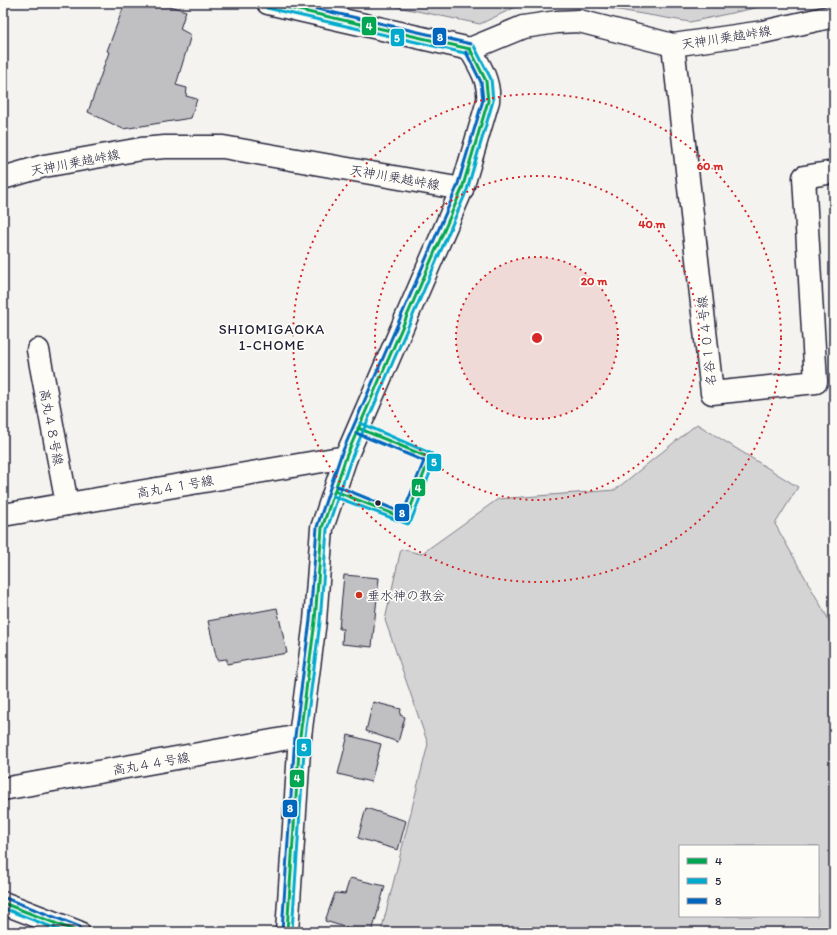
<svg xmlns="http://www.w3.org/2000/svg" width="837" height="935" font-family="Itim,'Klee One',sans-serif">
  <rect width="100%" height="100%" fill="#f4f3ef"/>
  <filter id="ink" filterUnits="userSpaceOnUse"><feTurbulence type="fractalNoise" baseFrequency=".025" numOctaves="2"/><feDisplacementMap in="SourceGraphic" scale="8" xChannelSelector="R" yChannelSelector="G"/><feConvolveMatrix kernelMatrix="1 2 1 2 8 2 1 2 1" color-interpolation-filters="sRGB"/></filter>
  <g filter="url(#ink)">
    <g fill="#d5d4d5" stroke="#7c7b88" fill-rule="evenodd">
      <path d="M 378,3 L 524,3 L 480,24 Z"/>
      <path d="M 555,3 L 778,3 L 690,22 L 583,4 Z"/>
      <path d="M 697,424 L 798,487 L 775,524 L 834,629 L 834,932 L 381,932 L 428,744 L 385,620 L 401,549 L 421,554 L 498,499 L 615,490 ZM 680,846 L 818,846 L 818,916 L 680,916 Z"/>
    </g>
    <g fill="#c0bfc2" stroke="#22223b">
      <path d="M 125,3 L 160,3 L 186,11 L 180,29 L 191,35 L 176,85 L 187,88 L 186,96 L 197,99 L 191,118 L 123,129 L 88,112 L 109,52 L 107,51 Z"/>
      <path d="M 344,575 L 379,578 L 372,647 L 342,644 L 343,629 L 339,629 Z"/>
      <path d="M 277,608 L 287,653 L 227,664 L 227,659 L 217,660 L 208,621 Z"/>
      <path d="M 373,702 L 401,709 L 400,715 L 405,717 L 398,742 L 366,731 Z"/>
      <path d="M 348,735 L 381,744 L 371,782 L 338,774 Z"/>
      <path d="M 366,808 L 406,821 L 398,850 L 358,838 Z"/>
      <path d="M 350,878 L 385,886 L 372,932 L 361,932 L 325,921 L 335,893 L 345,894 Z"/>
    </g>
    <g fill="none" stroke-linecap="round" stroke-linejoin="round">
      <g stroke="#22223b" stroke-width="25">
        <g id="minor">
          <path d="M 268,3 L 470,49"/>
          <path d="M 673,45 L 712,393 L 816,382 L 804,177 L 834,172"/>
          <path d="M 470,49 L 523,27 L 557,22 L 579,21 L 673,45 L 763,32 L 834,16"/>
          <path d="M 3,178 L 44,166 L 141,149 L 165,147 L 223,147 L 462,189"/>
          <path d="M 38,350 L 67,504"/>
          <path d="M 3,515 L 346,457"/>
          <path d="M 3,789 L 300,736"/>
          <path d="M 3,903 L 78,932"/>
          <path d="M 287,932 L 300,736 L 315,621 L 322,528 L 346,457 L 462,189 L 488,101 C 490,82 480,66 470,49"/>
        </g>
      </g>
      <use href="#minor" stroke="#fdfcf7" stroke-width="22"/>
      <g stroke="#fdfcf7" stroke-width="6">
        <g id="bus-1">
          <path d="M 268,3 L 470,49"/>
          <path d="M 335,491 L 406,519 L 430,458 L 358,428"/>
          <path d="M 3,903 L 78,932"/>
          <path d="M 287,931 L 300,736 L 315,621 L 322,528 L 346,457 L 462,189 L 488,101 L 486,81 L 470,49"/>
        </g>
      </g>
      <g stroke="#fdfcf7" stroke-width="6">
        <g id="bus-2">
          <path d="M 267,8 L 469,54"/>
          <path d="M 333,496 L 408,524 L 411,521 L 435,460 L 432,454 L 360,423"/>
          <path d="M 3,908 L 64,932"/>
          <path d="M 292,931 L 305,736 L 320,622 L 327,529 L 351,459 L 467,190 L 493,101 L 491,79 L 474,46"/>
        </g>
      </g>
      <g stroke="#fdfcf7" stroke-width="6">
        <g id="bus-3">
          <path d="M 291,3 L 471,44"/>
          <path d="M 337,486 L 403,513 L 424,461 L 356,433"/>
          <path d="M 5,898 L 80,927"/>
          <path d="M 282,931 L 295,736 L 310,620 L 317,527 L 341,455 L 457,187 L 483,100 L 481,82 L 466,52"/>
        </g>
      </g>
      <use href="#bus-1" stroke="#00a651" stroke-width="3"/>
      <use href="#bus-2" stroke="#00a9ce" stroke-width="3"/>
      <use href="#bus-3" stroke="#0065bd" stroke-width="3"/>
    </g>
  </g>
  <circle cx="537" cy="338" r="81" fill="#d62828" fill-opacity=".12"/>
  <g fill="none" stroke="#d62828" stroke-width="2" stroke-dasharray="2 4">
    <circle cx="537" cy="338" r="81"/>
    <circle cx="537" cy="338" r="162"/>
    <circle cx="537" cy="338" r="244"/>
  </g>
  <circle fill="#22223b" stroke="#fdfcf7" stroke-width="1.5" cx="378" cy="503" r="3.5"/>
  <circle fill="#c8321e" stroke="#fdfcf7" stroke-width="1.5" cx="359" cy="595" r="4"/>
  <g text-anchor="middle" stroke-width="3.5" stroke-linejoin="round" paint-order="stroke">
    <g font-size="13" fill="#22223b" stroke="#fdfcf7">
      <text transform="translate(726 37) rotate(-9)" y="5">天神川乗越峠線</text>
      <text transform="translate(75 162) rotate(-11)" y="5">天神川乗越峠線</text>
      <text transform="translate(395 177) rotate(10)" y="5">天神川乗越峠線</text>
      <text transform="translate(706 341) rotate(-96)" y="5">名谷１０４号線</text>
      <text transform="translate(52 427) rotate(79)" y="5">高丸４８号線</text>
      <text transform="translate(175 486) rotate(-10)" y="5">高丸４１号線</text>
      <text transform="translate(151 763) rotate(-10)" y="5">高丸４４号線</text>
    </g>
    <g font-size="13" fill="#22223b" stroke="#fdfcf7" text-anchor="start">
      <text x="367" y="600">垂水神の教会</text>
    </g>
    <g font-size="14" letter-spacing="1" fill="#22223b" stroke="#fdfcf7">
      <text x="272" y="334">SHIOMIGAOKA<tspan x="272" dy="16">1-CHOME</tspan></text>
    </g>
  </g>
  <circle cx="537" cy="338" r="6" fill="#d62828" stroke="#fdfcf7" stroke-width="2"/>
  <g font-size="12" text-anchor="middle" font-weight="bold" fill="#d62828" stroke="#fdfcf7" stroke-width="3.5" stroke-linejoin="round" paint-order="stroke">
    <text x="710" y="170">60 m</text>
    <text x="652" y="228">40 m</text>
    <text x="594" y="285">20 m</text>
  </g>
  <g stroke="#fdfcf7" stroke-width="1.5">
    <rect x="361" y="16" width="16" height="20" rx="4" fill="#00a651"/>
    <rect x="432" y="27" width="15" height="19" rx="4" fill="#0065bd"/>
    <rect x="390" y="28" width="15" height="19" rx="4" fill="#00a9ce"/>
    <rect x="426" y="453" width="16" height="19" rx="4" fill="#00a9ce"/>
    <rect x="411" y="478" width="15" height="19" rx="4" fill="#00a651"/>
    <rect x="394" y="503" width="16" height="19" rx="4" fill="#0065bd"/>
    <rect x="296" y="738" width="16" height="19" rx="4" fill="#00a9ce"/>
    <rect x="289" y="769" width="16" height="19" rx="4" fill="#00a651"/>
    <rect x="282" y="799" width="16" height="19" rx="4" fill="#0065bd"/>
  </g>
  <g font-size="11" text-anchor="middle" font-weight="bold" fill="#fff">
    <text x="369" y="30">4</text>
    <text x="440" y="41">8</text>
    <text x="397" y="42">5</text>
    <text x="434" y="466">5</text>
    <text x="418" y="492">4</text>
    <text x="402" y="517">8</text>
    <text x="304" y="751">5</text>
    <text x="297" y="782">4</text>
    <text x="290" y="812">8</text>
  </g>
  <rect width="837" height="935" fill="none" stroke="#fdfcf7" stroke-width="16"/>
  <rect x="8" y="8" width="821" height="919" fill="none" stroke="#22223b" stroke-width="1.5" filter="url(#ink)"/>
  <rect x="679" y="845" width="140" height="72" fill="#fdfcf7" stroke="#a5a5ac"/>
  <rect x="687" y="858" width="20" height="6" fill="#00a651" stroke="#a5a5ac"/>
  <text x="715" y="865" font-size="12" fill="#22223b">4</text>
  <rect x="687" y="878" width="20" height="6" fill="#00a9ce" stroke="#a5a5ac"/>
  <text x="715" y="885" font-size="12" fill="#22223b">5</text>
  <rect x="687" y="898" width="20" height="6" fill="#0065bd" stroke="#a5a5ac"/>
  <text x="715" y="905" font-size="12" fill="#22223b">8</text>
</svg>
